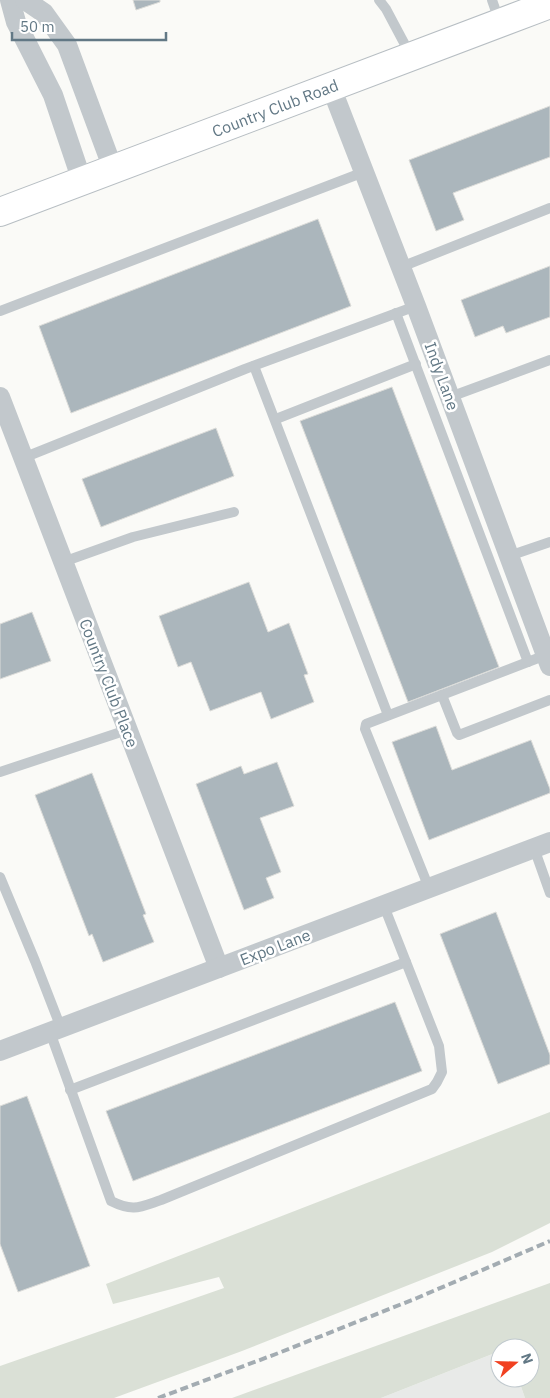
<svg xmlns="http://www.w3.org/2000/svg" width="550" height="1398" font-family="'IBM Plex Sans',sans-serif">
  <rect width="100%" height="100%" fill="#fafaf7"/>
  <path fill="#e8eae8" d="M 500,1351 L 500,1378 L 518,1378 L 525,1398 L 381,1398 Z"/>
  <g fill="#dae0d6">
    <path d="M 550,1112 L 550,1223 L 492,1252 L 242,1351 L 114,1398 L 0,1398 L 0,1366 L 224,1288 L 219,1277 L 113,1304 L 106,1284 Z"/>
    <path d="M 550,1283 L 550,1398 L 525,1398 L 518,1378 L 530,1378 L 530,1348 L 500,1348 L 500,1351 L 381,1398 L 232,1398 Z"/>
  </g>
  <g fill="#abb6bc" stroke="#dcdcd9">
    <path d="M 133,0 L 160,0 L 160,2 L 136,10 Z"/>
    <path d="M 550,106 L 550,157 L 453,193 L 464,220 L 436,231 L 409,160 Z"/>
    <path d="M 318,219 L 351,306 L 71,413 L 39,326 Z"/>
    <path d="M 550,266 L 550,317 L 506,333 L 503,326 L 475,337 L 461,300 Z"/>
    <path d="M 392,387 L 499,667 L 408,702 L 300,421 Z"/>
    <path d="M 216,428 L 234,476 L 101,527 L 82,479 Z"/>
    <path d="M 249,582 L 268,632 L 289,623 L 308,674 L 304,675 L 314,702 L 271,719 L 261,692 L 210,711 L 191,662 L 178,667 L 159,616 Z"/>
    <path d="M 32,612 L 51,661 L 0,679 L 0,624 Z"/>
    <path d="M 436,726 L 452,770 L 531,740 L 550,789 L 550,793 L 429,840 L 392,742 Z"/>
    <path d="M 277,762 L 294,806 L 260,818 L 281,872 L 266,878 L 274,898 L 244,910 L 196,784 L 241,766 L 244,774 Z"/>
    <path d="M 92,773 L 146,914 L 143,915 L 154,942 L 103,962 L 92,934 L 89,936 L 35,795 Z"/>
    <path d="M 496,912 L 550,1055 L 550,1064 L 498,1084 L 440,934 Z"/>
    <path d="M 395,1002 L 422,1071 L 133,1181 L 106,1111 Z"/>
    <path d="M 27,1096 L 90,1266 L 18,1292 L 0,1244 L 0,1106 Z"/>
  </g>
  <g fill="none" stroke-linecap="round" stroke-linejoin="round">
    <g stroke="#b7bec3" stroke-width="30">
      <path id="secondary" d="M 0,212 L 550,4"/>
    </g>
    <g stroke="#c2c8cc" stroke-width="10">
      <path d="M 379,0 L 386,9 L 411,56"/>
      <path d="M 492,0 L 500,23"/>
      <path d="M 401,267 L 550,208"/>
      <path d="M 0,311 L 364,172"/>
      <path d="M 396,313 L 528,662"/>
      <path d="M 254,366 L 388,715"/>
      <path d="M 450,397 L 550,360"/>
      <path d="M 276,419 L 416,364"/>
      <path d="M 23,458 L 245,369 L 416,306"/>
      <path d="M 509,556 L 550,542"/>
      <path d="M 63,562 L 133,537 L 234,512"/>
      <path d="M 442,695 L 457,733 L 459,735 L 550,700"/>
      <path d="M 0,772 L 127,730"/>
      <path d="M 534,848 L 550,893"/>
      <path d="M 0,877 L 35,961 L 61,1028"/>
      <path d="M 429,888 L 365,729 L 366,724 L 546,655"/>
      <path d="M 50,1032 L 111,1201 C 133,1212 140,1207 161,1200 L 432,1089 L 437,1082 L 442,1072 L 439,1046 L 384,906"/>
      <path d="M 70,1090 L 406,962"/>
    </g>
    <g stroke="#c2c8cc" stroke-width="20">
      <path d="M 10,0 L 16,22 L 53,95 L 82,181"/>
      <path d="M 25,0 L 44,13 L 67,45 L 113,169"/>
      <path d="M 331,87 L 416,306 L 550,666"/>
      <path d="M 0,397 L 219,968"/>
      <path d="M 0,1051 L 550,842"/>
    </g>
    <use href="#secondary" stroke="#fff" stroke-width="28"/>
    <path stroke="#a3acb2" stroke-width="4" stroke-dasharray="8 4" stroke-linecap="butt" d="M 158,1398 L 276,1354 L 417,1298 L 550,1241"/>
  </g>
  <g text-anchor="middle" stroke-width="5" stroke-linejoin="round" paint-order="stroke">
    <g font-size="16" fill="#627885" stroke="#fff">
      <text transform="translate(275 108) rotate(-21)" y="6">Country Club Road</text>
      <text transform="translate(442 376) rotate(70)" y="6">Indy Lane</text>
      <text transform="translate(109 683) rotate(69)" y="6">Country Club Place</text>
      <text transform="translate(275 947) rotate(-21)" y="6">Expo Lane</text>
    </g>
  </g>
  <g transform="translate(515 1363) rotate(70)"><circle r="24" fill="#ffffff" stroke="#c0c9ce"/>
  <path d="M0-4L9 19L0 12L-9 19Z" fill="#f14121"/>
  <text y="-8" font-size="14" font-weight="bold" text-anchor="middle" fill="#627885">N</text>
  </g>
  <path d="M12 32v8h154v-8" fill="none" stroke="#627885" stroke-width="2.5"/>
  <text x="20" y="32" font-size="15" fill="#627885" stroke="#ffffff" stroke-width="4" paint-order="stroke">50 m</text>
</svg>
